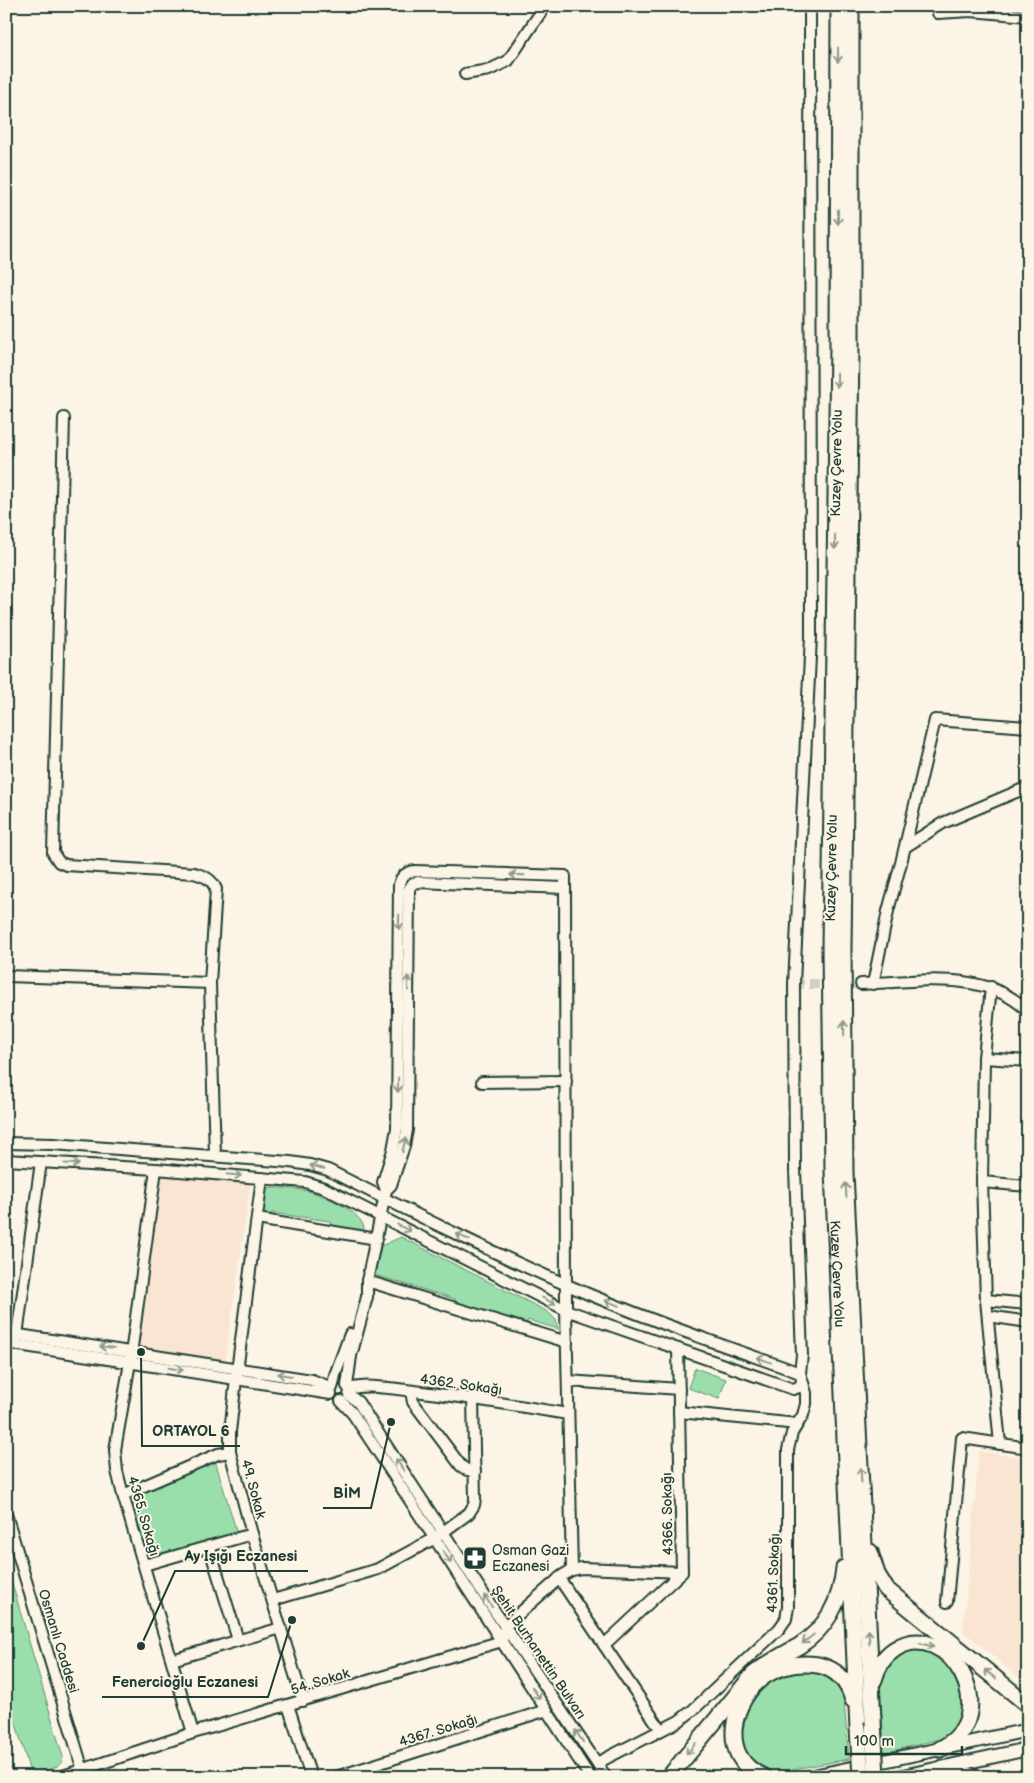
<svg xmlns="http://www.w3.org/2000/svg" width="1034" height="1783" font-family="'Balsamiq Sans',sans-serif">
  <rect width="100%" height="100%" fill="#fcf5e5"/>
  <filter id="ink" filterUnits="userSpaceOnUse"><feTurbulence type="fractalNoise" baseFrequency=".02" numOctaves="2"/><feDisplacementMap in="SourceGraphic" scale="10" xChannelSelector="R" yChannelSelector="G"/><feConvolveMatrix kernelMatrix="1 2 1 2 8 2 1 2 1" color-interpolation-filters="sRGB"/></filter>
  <g filter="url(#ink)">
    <g fill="#fae5d3">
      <path d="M 149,1173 L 251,1181 L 225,1363 L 127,1347 Z"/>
      <path d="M 979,1451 L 1028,1458 L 1028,1686 L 963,1631 Z"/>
    </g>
    <g fill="#9adfab" stroke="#5c8e70">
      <path d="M 265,1187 C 279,1188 295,1188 308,1191 C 324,1195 363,1212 364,1229 L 362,1231 L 330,1227 L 330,1221 L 271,1213 L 270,1219 L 256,1217 Z"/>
      <path d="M 401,1237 L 548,1312 L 556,1320 L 558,1329 L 528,1320 L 526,1326 L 454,1305 L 455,1299 L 374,1275 L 381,1246 Z"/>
      <path d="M 695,1368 L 726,1379 L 719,1399 L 688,1388 Z"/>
      <path d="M 214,1457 L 237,1533 L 141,1561 L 125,1506 L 137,1493 Z"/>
      <path d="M 6,1563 L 63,1757 C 62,1769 46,1770 36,1773 L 29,1769 L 6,1689 Z"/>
      <path d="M 927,1648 L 954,1669 L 966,1712 L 948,1737 L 884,1753 L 880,1682 L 882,1671 L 901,1650 Z"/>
      <path d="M 784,1671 L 825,1672 L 843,1690 L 849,1759 L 773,1773 L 755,1769 L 737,1740 L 750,1696 Z"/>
    </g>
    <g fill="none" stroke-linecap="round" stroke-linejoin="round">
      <path stroke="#d0d0c2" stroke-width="10" stroke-dasharray="10 5" stroke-linecap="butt" d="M 794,984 L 861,984"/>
      <g stroke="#1f3d34" stroke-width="14">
        <g id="minor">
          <path d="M 937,6 L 938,13 L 971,11 L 1028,16"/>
          <path d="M 465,74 L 489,70 L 508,61 L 545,6"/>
          <path d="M 64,418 L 53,853 L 59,862 L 66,865 L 194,873 C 204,876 211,878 216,889 L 210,983 L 215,1156"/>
          <path d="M 905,847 L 943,823 L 1028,787"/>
          <path d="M 6,976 L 210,983"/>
          <path d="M 861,984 C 916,982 984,968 1028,1011"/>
          <path d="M 873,984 L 888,911 L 901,863 L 935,720 L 1028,727"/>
          <path d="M 991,987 L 984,1058 L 982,1182 L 986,1300 L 1000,1444"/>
          <path d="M 984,1058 L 1028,1061"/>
          <path d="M 482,1082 L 566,1081"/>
          <path d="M 6,1143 L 53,1144 L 290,1162 L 310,1165 L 328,1170 C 407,1210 486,1250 567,1285 C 643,1318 722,1345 800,1373 L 806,1393 L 806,1404 L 803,1415 L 792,1433 L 788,1450 L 788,1607 L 786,1619 L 779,1629 L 693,1710 L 679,1721 L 597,1763"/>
          <path d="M 6,1160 L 156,1169 L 305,1182 L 324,1188 L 566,1310 L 793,1389 L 799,1387 L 802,1382"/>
          <path d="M 156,1169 L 130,1362 L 115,1450 L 117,1471 L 123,1495 L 193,1733"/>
          <path d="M 262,1178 L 236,1379 L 230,1432 L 230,1452 L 252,1534 L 303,1701"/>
          <path d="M 982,1182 L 1028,1186"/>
          <path d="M 386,1190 L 383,1182 L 393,1150 L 397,1128 L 399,885 C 401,876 406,872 415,871 L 565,876 L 566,1310 L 572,1570"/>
          <path d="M 257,1219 L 377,1239"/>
          <path d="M 367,1281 L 567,1342"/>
          <path d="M 986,1300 L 1028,1304"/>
          <path d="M 988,1316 L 1028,1322"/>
          <path d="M 6,1333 L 312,1380 L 332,1388"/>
          <path d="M 17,1335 L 41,1162"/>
          <path d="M 6,1343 L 331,1394"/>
          <path d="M 800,1373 L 802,1355 L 795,1169 L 794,984 L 811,636 L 810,6"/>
          <path d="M 568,1381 L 679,1389"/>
          <path d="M 333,1385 L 335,1375 L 350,1334"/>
          <path d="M 347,1386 L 351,1356 L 367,1297 L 367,1281 L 386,1190 L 391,1185 L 404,1146 L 407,1130 L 409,889 L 413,883 L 419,882 L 565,888"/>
          <path d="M 349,1389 C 367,1384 387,1388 406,1390 C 460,1396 514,1405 568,1414"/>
          <path d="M 411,1391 L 413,1402 L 461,1466 L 467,1470 L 475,1471"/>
          <path d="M 349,1395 L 358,1402 L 494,1610 L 606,1777"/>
          <path d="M 341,1401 L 353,1414 L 390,1470 L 590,1777"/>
          <path d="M 679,1412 L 797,1424"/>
          <path d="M 123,1495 L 218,1454 L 230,1452"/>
          <path d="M 6,1514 L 85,1777"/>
          <path d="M 209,1546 L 238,1640"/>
          <path d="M 144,1565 L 252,1534"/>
          <path d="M 559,1578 L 661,1730"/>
          <path d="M 273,1600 L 378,1569 L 435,1538 L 469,1513 L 474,1505 L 475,1499 L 473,1398"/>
          <path d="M 947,1602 L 962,1438 L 1028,1448"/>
          <path d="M 604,1645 L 682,1572 L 678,1349"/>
          <path d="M 172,1660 L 281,1628"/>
          <path d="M 288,1705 L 311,1777"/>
          <path d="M 60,1777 L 193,1733 L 502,1641 L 505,1626 L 563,1575 L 572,1570 L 582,1568 L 682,1572"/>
          <path d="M 336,1777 L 547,1710"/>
        </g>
      </g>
      <g stroke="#1f3d34" stroke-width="16">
        <g id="major">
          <path d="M 809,1777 L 1028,1730"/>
          <path d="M 898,1777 L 1028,1749"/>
        </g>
      </g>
      <g stroke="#1f3d34" stroke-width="19">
        <g id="highway">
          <path id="s1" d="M 839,6 L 838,344 L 830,949 L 833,1171 L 858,1729"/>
          <path d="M 851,6 L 851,347 L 843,948 L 845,1173 L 873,1721"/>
          <path d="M 870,1552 L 877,1574 L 886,1589 L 1028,1705"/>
          <path d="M 874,1680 C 877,1668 884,1656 895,1649 C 947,1615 1007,1716 940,1749"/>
          <path d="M 943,1768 L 973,1777"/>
          <path d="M 669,1777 L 753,1675 C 767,1663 783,1655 799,1646 C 827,1628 841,1601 844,1568"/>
          <path d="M 764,1777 C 717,1759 731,1698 766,1675 C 782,1665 799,1662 818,1665 C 837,1669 848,1682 853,1700"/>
        </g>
      </g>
      <use href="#minor" stroke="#fcf5e5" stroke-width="10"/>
      <use href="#major" stroke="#fcf5e5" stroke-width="12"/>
      <use href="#highway" stroke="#fcf5e5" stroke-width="15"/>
      <g stroke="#1f3d34" stroke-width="19" stroke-linecap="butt">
        <g id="highway-bridge">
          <path d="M 873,1721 L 876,1777"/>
          <path d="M 858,1729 L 861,1777"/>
        </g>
      </g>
      <use href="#highway-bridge" stroke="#fcf5e5" stroke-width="15"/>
    </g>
    <defs><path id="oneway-shaft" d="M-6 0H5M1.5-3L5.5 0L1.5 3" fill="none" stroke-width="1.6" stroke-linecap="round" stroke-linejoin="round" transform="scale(1.25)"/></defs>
    <g stroke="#8e998c">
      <use href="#oneway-shaft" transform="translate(838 55) rotate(90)"/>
      <use href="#oneway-shaft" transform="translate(838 217) rotate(90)"/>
      <use href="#oneway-shaft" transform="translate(837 380) rotate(91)"/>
      <use href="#oneway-shaft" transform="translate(835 542) rotate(91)"/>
      <use href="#oneway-shaft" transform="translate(517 875) rotate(-178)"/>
      <use href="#oneway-shaft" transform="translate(399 922) rotate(91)"/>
      <use href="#oneway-shaft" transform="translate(408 983) rotate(-90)"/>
      <use href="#oneway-shaft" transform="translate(844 1028) rotate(-91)"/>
      <use href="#oneway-shaft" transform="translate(398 1085) rotate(91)"/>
      <use href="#oneway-shaft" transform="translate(404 1145) rotate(-77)"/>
      <use href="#oneway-shaft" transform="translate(72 1164) rotate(3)"/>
      <use href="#oneway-shaft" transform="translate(317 1167) rotate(-165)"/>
      <use href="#oneway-shaft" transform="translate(234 1175) rotate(5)"/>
      <use href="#oneway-shaft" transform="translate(846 1190) rotate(-93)"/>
      <use href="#oneway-shaft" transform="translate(404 1228) rotate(27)"/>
      <use href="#oneway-shaft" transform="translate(463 1237) rotate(-155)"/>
      <use href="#oneway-shaft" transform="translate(549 1301) rotate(27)"/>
      <use href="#oneway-shaft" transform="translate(612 1303) rotate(-158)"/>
      <use href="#oneway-shaft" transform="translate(107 1347) rotate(-172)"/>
      <use href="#oneway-shaft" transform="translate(764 1360) rotate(-160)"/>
      <use href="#oneway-shaft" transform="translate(176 1369) rotate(9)"/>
      <use href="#oneway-shaft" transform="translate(285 1375) rotate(-171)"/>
      <use href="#oneway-shaft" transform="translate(400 1465) rotate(-123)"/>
      <use href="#oneway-shaft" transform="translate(861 1475) rotate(-93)"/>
      <use href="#oneway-shaft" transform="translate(447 1557) rotate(57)"/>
      <use href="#oneway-shaft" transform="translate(488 1601) rotate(-123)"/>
      <use href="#oneway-shaft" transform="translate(869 1637) rotate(-93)"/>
      <use href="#oneway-shaft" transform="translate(808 1639) rotate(143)"/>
      <use href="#oneway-shaft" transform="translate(927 1645) rotate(13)"/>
      <use href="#oneway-shaft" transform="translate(990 1674) rotate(-141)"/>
      <use href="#oneway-shaft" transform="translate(536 1693) rotate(57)"/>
      <use href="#oneway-shaft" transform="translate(579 1736) rotate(-124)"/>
      <use href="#oneway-shaft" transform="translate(691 1749) rotate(129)"/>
    </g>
  </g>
  <defs>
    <g id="pharmacy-square" transform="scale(1.25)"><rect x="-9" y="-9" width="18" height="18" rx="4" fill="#1f3d34" stroke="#fcf5e5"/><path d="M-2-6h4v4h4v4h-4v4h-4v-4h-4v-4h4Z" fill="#fff"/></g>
  </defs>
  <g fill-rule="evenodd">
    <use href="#pharmacy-square" x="475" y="1558"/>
  </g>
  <g text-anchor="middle" stroke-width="4" stroke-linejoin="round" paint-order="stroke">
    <g font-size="14" fill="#1f3d34" stroke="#fcf5e5">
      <text transform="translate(836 463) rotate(-89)" y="5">Kuzey Çevre Yolu</text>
      <text transform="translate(831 868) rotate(-89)" y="5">Kuzey Çevre Yolu</text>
      <text dy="5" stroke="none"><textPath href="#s1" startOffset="1268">Kuzey Çevre Yolu</textPath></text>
      <text transform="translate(461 1384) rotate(8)" y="5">4362. Sokağı</text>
      <text transform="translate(254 1489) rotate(75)" y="5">49. Sokak</text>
      <text transform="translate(667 1514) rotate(-91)" y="5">4366. Sokağı</text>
      <text transform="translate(144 1516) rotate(74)" y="5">4365. Sokağı</text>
      <text transform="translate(773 1573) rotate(-88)" y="5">4361. Sokağı</text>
      <text transform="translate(59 1641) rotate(73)" y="5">Osmanlı Caddesi</text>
      <text transform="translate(539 1652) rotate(56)" y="5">Şehit Burhanettin Bulvarı</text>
      <text transform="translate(320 1681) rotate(-17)" y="5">54. Sokak</text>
      <text transform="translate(438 1730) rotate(-17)" y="5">4367. Sokağı</text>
    </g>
    <g font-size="14" fill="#1f3d34" stroke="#fcf5e5" text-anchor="start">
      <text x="492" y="1555">Osman Gazi<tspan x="492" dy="16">Eczanesi</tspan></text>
    </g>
  </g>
  <path fill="none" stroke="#1f3d34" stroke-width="2" d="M141 1352L142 1446H240M391 1422L371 1508H323M141 1646L175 1571H308M292 1620L268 1697H102"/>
  <g fill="#1f3d34" stroke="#fcf5e5" stroke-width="2">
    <circle cx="141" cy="1352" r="5"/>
    <circle cx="391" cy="1422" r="5"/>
    <circle cx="141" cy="1646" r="5"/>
    <circle cx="292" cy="1620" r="5"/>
  </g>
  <g font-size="15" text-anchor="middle" font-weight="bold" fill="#1f3d34" stroke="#fcf5e5" stroke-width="4" stroke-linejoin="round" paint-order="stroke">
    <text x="191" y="1436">ORTAYOL 6</text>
    <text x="347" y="1498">BİM</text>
    <text x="241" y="1561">Ay Işığı Eczanesi</text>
    <text x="185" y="1687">Fenercioğlu Eczanesi</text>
  </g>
  <rect width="1034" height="1783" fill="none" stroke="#fcf5e5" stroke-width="25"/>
  <rect x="12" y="12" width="1009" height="1758" fill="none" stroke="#1f3d34" stroke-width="2" filter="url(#ink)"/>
  <path d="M846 1746v8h116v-8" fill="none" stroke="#1f3d34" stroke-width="2.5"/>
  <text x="854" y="1746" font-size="15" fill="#1f3d34" stroke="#fcf5e5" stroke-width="4" paint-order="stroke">100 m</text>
</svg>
